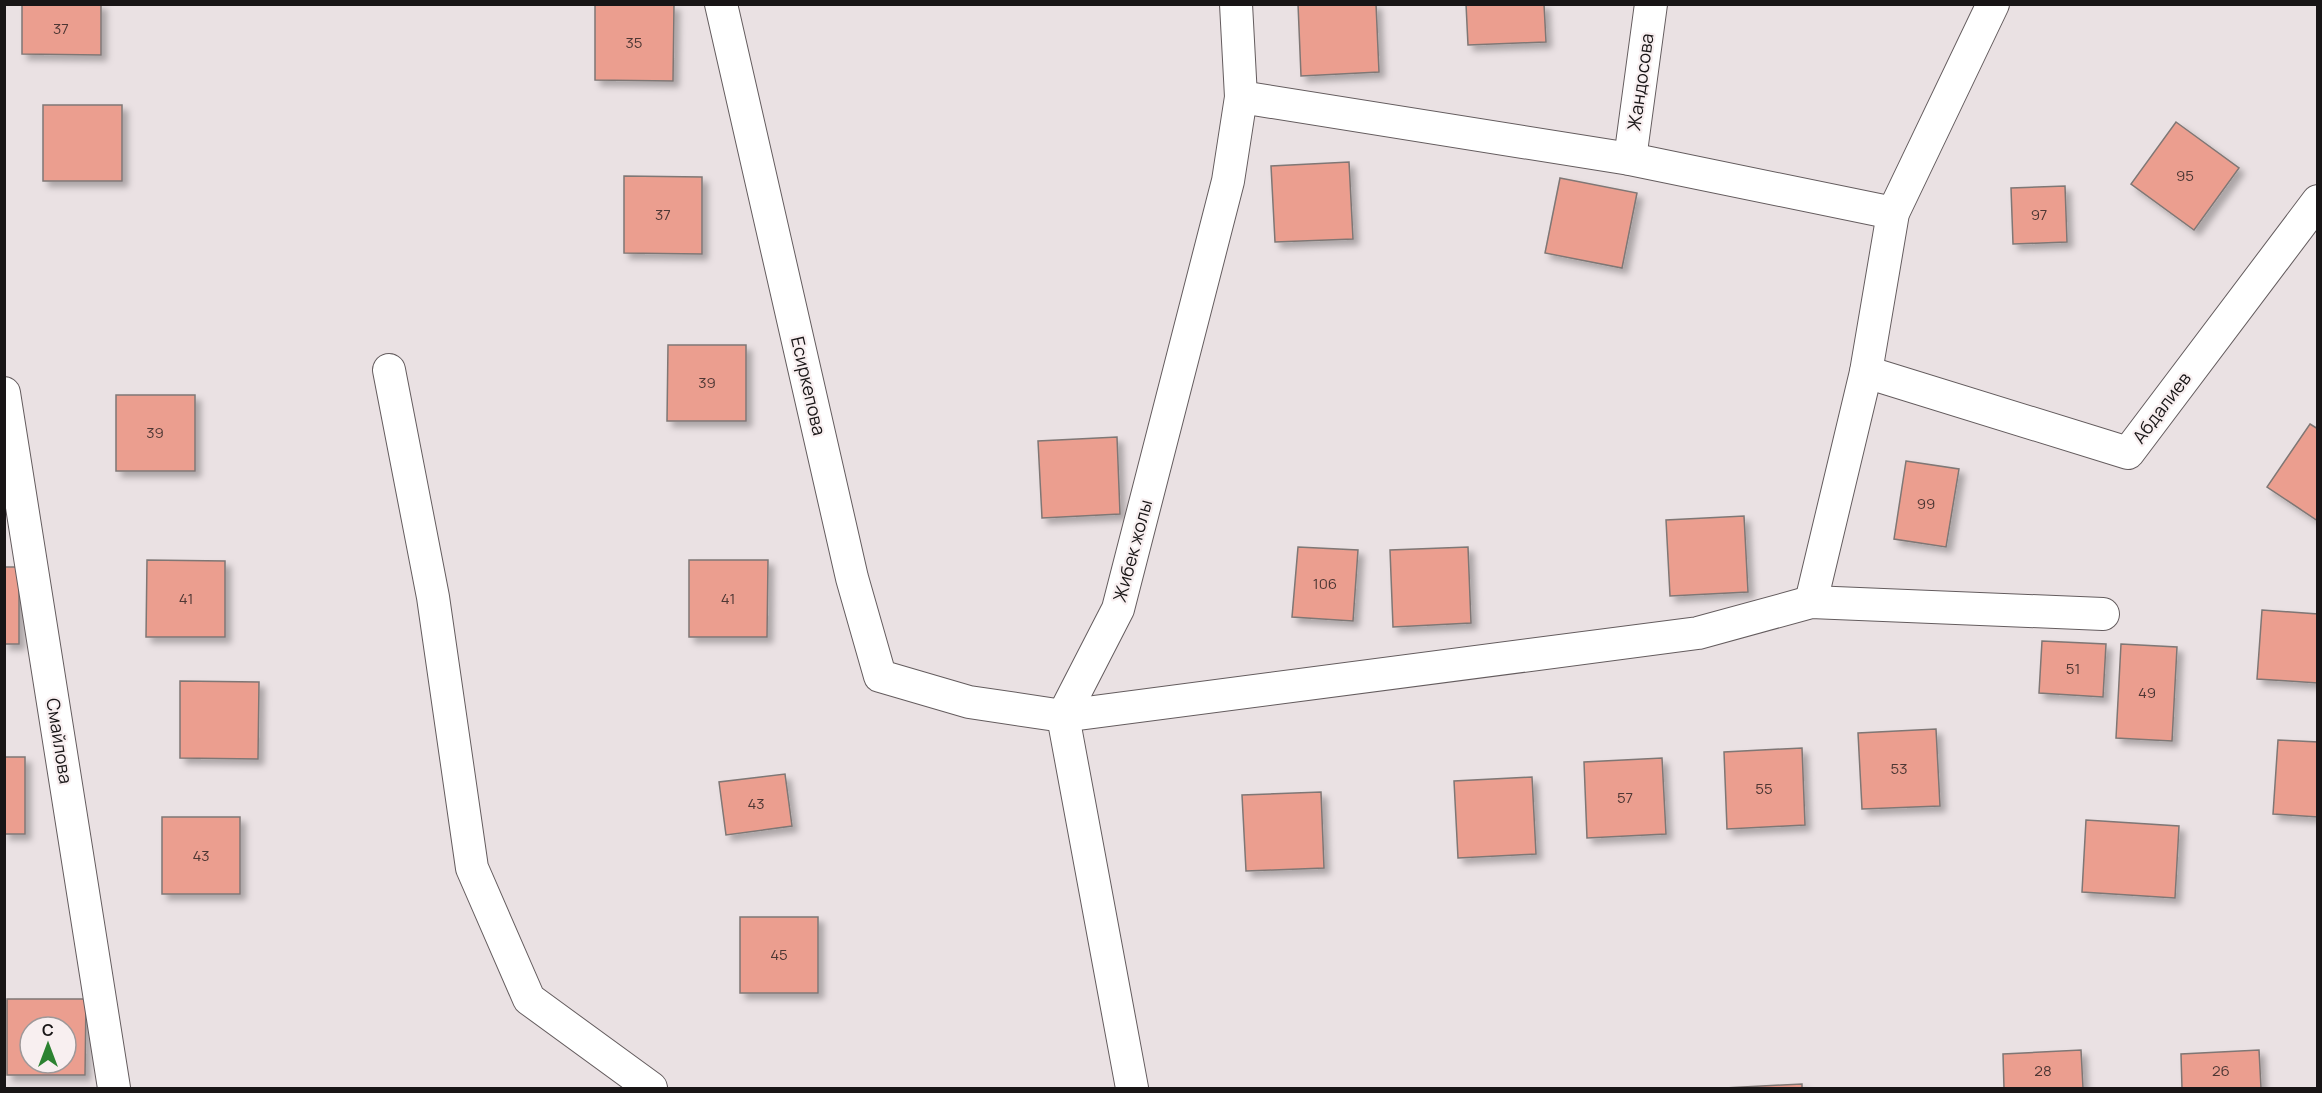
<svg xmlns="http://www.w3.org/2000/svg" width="2322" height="1093" font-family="Manrope,sans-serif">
  <defs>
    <filter id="shadow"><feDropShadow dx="5.5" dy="5.5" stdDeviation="3" flood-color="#0004"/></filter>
  </defs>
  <rect width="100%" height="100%" fill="#eae1e3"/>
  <g fill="#eb9e8f" stroke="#7f7775" stroke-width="1.5" fill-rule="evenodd" filter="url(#shadow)">
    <path d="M 22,4 L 101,4 L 101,55 L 22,54 Z"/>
    <path d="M 595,4 L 674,5 L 673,81 L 595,80 Z"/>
    <path d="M 1298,4 L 1376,4 L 1379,72 L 1301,76 Z"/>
    <path d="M 1466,4 L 1544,4 L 1546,42 L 1468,45 Z"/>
    <rect x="43" y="105" width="79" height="76"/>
    <path d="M 2176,122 L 2239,168 L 2194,230 L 2131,184 Z"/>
    <path d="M 1349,162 L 1353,239 L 1275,242 L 1271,166 Z"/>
    <path d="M 624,176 L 702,177 L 702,254 L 624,253 Z"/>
    <path d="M 1560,178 L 1637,193 L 1622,268 L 1545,253 Z"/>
    <path d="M 2065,186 L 2067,242 L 2013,244 L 2011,188 Z"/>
    <path d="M 668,345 L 746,345 L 746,421 L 667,421 Z"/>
    <rect x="116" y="395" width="79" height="76"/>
    <path d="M 2310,424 L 2318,429 L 2318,521 L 2267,487 Z"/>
    <path d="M 1117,437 L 1120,514 L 1042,518 L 1038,441 Z"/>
    <path d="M 1906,461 L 1959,469 L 1946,547 L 1894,539 Z"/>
    <path d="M 1744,516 L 1748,592 L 1670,596 L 1666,520 Z"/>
    <path d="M 1298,547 L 1358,550 L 1353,621 L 1292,617 Z"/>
    <path d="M 1468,547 L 1471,623 L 1393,627 L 1390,550 Z"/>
    <path d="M 147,560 L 225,561 L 225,637 L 146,637 Z"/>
    <path d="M 689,560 L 768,560 L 767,637 L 689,637 Z"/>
    <rect x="4" y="567" width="15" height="77"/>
    <path d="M 2262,610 L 2318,614 L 2318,683 L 2257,679 Z"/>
    <path d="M 2042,641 L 2106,644 L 2103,697 L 2039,693 Z"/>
    <path d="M 2121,644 L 2177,647 L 2172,741 L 2116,738 Z"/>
    <path d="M 180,681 L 259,682 L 258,759 L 180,758 Z"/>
    <path d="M 1936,729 L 1940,806 L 1862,809 L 1858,733 Z"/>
    <path d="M 2278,740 L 2318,742 L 2318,817 L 2273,814 Z"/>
    <path d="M 1802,748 L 1805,825 L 1727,829 L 1724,752 Z"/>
    <rect x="4" y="757" width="21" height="77"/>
    <path d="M 1662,758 L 1666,834 L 1587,838 L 1584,762 Z"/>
    <path d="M 785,774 L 792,826 L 726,835 L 719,782 Z"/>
    <path d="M 1532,777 L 1536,854 L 1458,858 L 1454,781 Z"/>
    <path d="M 1321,792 L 1324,868 L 1246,871 L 1242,795 Z"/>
    <rect x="162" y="817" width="78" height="77"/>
    <path d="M 2086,820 L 2179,826 L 2175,898 L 2082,892 Z"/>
    <rect x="740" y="917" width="78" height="76"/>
    <path d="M 7,999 L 86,999 L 85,1075 L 7,1075 ZM 30,1027 L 66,1027 L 66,1063 L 30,1063 Z"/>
    <path d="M 2081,1050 L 2083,1088 L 2004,1088 L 2003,1054 Z"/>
    <path d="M 2259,1050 L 2261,1088 L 2182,1088 L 2181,1054 Z"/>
    <path d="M 1802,1084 L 1802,1088 L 1724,1088 Z"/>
  </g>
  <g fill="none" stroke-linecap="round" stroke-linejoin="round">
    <g stroke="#645c5e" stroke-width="34">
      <g id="street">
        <path d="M 721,4 L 852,578 L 880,676 L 969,702 L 1063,716 L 1698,633 L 1811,602 L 2103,614"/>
        <path d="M 1241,97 L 1630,159 L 1893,213"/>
        <path d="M 1630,159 L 1651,4"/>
        <path d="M 389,370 L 433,597 L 472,868 L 529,999 L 651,1088"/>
        <path d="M 1866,372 L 2128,453 L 2318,201"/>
        <path d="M 4,393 L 114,1088"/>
        <path d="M 1811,602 L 1866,372 L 1893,213 L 1993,4"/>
        <path d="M 1132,1088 L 1063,716 L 1118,609 L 1228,181 L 1241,97 L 1236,4"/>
      </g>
    </g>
    <use href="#street" stroke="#fff" stroke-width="32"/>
  </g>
  <g text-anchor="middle" stroke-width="4.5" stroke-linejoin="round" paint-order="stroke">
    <g font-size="15" fill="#4d3734">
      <text x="61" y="34">37</text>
      <text x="634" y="48">35</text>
      <text x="2185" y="181">95</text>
      <text x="663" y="220">37</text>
      <text x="2039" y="220">97</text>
      <text x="707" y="388">39</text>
      <text x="155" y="438">39</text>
      <text x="1926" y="509">99</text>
      <text x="1325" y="589">106</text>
      <text x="186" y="604">41</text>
      <text x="728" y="604">41</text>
      <text x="2073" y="674">51</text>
      <text x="2147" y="698">49</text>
      <text x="1899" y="774">53</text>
      <text x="1764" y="794">55</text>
      <text x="1625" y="803">57</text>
      <text x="756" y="809">43</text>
      <text x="201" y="861">43</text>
      <text x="779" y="960">45</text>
      <text x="2043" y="1076">28</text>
      <text x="2221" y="1076">26</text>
    </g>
    <g font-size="18" fill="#181516" stroke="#f8eff0">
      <text transform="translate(1641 82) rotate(-82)" y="6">Жандосова</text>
      <text transform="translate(808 386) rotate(77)" y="6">Есиркепова</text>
      <text transform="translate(2162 408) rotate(-53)" y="6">Абдалиев</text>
      <text transform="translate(1133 551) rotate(-75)" y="6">Жибек жолы</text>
      <text transform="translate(59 741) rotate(81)" y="6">Смайлова</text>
    </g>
  </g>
  <rect width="2322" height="1093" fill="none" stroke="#181516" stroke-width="12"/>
  <g transform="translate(48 1045)"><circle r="28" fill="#f8eff0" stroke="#9e9899" stroke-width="1.5"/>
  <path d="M0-4.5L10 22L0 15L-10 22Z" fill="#2c8231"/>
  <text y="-9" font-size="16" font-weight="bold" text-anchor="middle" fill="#181516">С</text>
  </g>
</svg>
